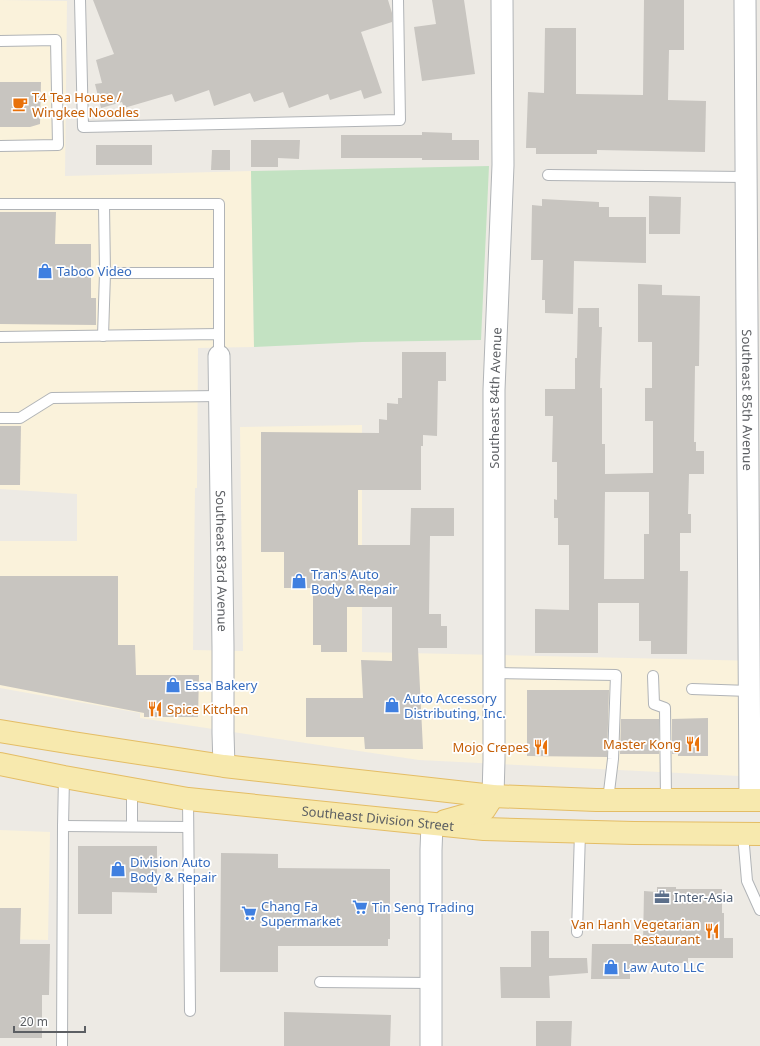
<svg xmlns="http://www.w3.org/2000/svg" width="760" height="1046" font-family="'Noto Sans',sans-serif">
  <rect width="100%" height="100%" fill="#edeae4"/>
  <g fill="#faf2db">
    <path d="M 0,0 L 67,1 L 65,176 L 251,171 L 254,347 L 198,348 L 197,488 L 195,488 L 193,650 L 243,651 L 240,427 L 362,425 L 362,652 L 760,661 L 760,777 L 419,760 L 140,718 L 140,713 L 0,688 L 0,541 L 77,541 L 77,494 L 0,489 Z"/>
    <path d="M 0,830 L 50,832 L 48,940 L 0,939 Z"/>
  </g>
  <path fill="#c3e2c2" d="M 489,166 L 481,340 L 362,342 L 254,347 L 251,171 Z"/>
  <g fill="#c8c5c0" fill-rule="evenodd">
    <path d="M 93,0 L 388,0 L 392,13 L 392,22 L 361,32 L 382,93 L 364,99 L 361,90 L 330,100 L 328,94 L 289,108 L 283,92 L 254,102 L 250,93 L 214,106 L 209,90 L 175,102 L 172,94 L 124,108 L 122,102 L 101,108 L 95,84 L 102,83 L 96,60 L 114,54 Z"/>
    <path d="M 432,0 L 464,0 L 475,74 L 422,81 L 414,27 L 436,24 Z"/>
    <path d="M 644,0 L 684,0 L 684,50 L 669,50 L 668,100 L 706,101 L 705,152 L 597,150 L 597,154 L 536,154 L 536,148 L 526,148 L 528,92 L 544,93 L 545,28 L 576,28 L 576,94 L 643,95 Z"/>
    <path d="M 0,82 L 41,82 L 40,124 L 30,127 L 0,127 Z"/>
    <path d="M 422,132 L 452,133 L 452,140 L 479,140 L 479,160 L 422,160 L 422,158 L 341,158 L 341,135 L 422,135 Z"/>
    <path d="M 251,140 L 300,140 L 299,159 L 278,158 L 278,167 L 251,167 Z"/>
    <rect x="96" y="145" width="56" height="20"/>
    <path d="M 212,150 L 230,150 L 230,170 L 211,170 Z"/>
    <path d="M 649,196 L 681,197 L 680,234 L 649,234 Z"/>
    <path d="M 542,199 L 599,202 L 599,207 L 609,207 L 609,217 L 646,217 L 646,263 L 574,261 L 573,314 L 545,313 L 545,300 L 542,300 L 543,260 L 531,260 L 532,205 L 542,206 Z"/>
    <path d="M 0,212 L 56,212 L 55,244 L 91,244 L 91,298 L 96,298 L 96,325 L 0,324 Z"/>
    <path d="M 638,284 L 662,285 L 662,295 L 700,296 L 699,366 L 695,366 L 694,442 L 696,442 L 696,451 L 704,451 L 704,474 L 689,474 L 688,514 L 691,514 L 691,533 L 680,533 L 680,571 L 688,571 L 687,654 L 651,654 L 651,641 L 639,641 L 639,603 L 598,603 L 598,653 L 535,653 L 535,609 L 569,610 L 569,545 L 558,545 L 558,518 L 554,518 L 554,499 L 557,500 L 557,462 L 552,462 L 553,416 L 545,416 L 545,389 L 575,389 L 575,358 L 577,358 L 578,308 L 599,308 L 599,327 L 602,327 L 600,388 L 602,388 L 602,444 L 605,444 L 605,474 L 653,473 L 653,421 L 645,421 L 645,388 L 652,388 L 652,342 L 638,342 ZM 605,492 L 649,492 L 649,534 L 644,534 L 644,579 L 604,579 Z"/>
    <path d="M 402,352 L 446,352 L 446,381 L 438,381 L 437,436 L 423,435 L 423,446 L 421,446 L 421,490 L 358,490 L 358,545 L 410,545 L 411,508 L 454,508 L 454,536 L 430,536 L 429,614 L 441,614 L 441,626 L 447,626 L 447,648 L 418,648 L 423,749 L 365,749 L 364,737 L 306,737 L 306,698 L 363,698 L 361,660 L 392,661 L 392,607 L 347,607 L 347,652 L 321,652 L 321,645 L 313,645 L 313,588 L 284,588 L 284,552 L 261,552 L 261,432 L 379,433 L 379,419 L 387,420 L 387,403 L 398,404 L 398,398 L 402,398 Z"/>
    <path d="M 0,426 L 21,426 L 20,485 L 0,485 Z"/>
    <path d="M 0,576 L 118,576 L 118,645 L 135,645 L 136,675 L 199,675 L 198,717 L 144,717 L 144,713 L 0,685 Z"/>
    <path d="M 527,690 L 609,690 L 607,757 L 527,756 Z"/>
    <path d="M 708,718 L 708,756 L 678,756 L 678,754 L 672,754 L 672,719 Z"/>
    <path d="M 621,719 L 659,719 L 659,754 L 620,754 Z"/>
    <path d="M 78,846 L 157,846 L 157,893 L 112,892 L 112,914 L 78,914 Z"/>
    <path d="M 221,853 L 278,854 L 278,868 L 390,869 L 390,939 L 388,939 L 388,946 L 278,946 L 278,972 L 220,972 Z"/>
    <path d="M 657,887 L 676,887 L 676,889 L 722,889 L 722,913 L 724,913 L 724,938 L 733,938 L 733,958 L 688,958 L 688,963 L 630,963 L 630,979 L 591,979 L 592,944 L 643,944 L 644,891 L 657,892 Z"/>
    <path d="M 0,908 L 21,908 L 20,944 L 50,944 L 49,995 L 42,995 L 42,1038 L 0,1038 Z"/>
    <path d="M 531,931 L 549,931 L 549,958 L 587,958 L 588,973 L 549,976 L 550,998 L 501,998 L 500,967 L 531,967 Z"/>
    <path d="M 284,1012 L 391,1015 L 390,1046 L 284,1046 Z"/>
    <path d="M 536,1021 L 572,1021 L 571,1046 L 536,1046 Z"/>
  </g>
  <g fill="none" stroke-linecap="round" stroke-linejoin="round">
    <g stroke="#b1b4b7" stroke-width="12">
      <g id="service">
        <path d="M 80,0 L 83,127 L 400,120 L 398,0"/>
        <path d="M 0,41 L 56,40 L 58,145 L 0,146"/>
        <path d="M 548,175 L 745,177"/>
        <path d="M 0,204 L 219,204 L 219,334"/>
        <path d="M 105,273 L 219,273"/>
        <path d="M 103,336 L 105,273 L 104,204"/>
        <path d="M 0,337 L 219,334 L 219,356"/>
        <path d="M 0,418 L 20,418 L 52,398 L 220,396"/>
        <path d="M 494,673 L 616,675 L 613,759 L 608,800"/>
        <path d="M 653,676 L 654,704 L 665,708 L 666,800"/>
        <path d="M 692,689 L 749,691"/>
        <path d="M 188,799 L 190,1011"/>
        <path d="M 63,826 L 188,827"/>
        <path d="M 132,826 L 132,789"/>
        <path d="M 743,834 L 747,881 L 760,910"/>
        <path d="M 577,932 L 580,832"/>
        <path d="M 320,982 L 431,983"/>
        <path d="M 62,1046 L 63,826 L 64,777"/>
      </g>
    </g>
    <g stroke="#b1b4b7" stroke-width="23">
      <g id="minor">
        <path id="s1" d="M 745,0 L 750,800"/>
        <path id="s2" d="M 219,356 L 223,647 L 223,733 L 224,766"/>
        <path id="s3" d="M 493,796 L 494,760 L 494,390 L 503,165 L 502,0"/>
        <path d="M 431,1046 L 431,850 L 432,824"/>
      </g>
    </g>
    <g stroke="#e4bd65" stroke-width="24">
      <g id="primary">
        <path d="M 0,731 L 73,743 L 224,766 L 493,796 L 596,800 L 760,800"/>
        <path id="s4" d="M 0,764 L 64,777 L 188,799 L 484,829 L 634,833 L 760,834"/>
        <path d="M 445,821 L 484,810 L 493,796"/>
      </g>
    </g>
    <use href="#service" stroke="#fff" stroke-width="10"/>
    <use href="#minor" stroke="#fff" stroke-width="21"/>
    <use href="#primary" stroke="#f7e9ae" stroke-width="22"/>
  </g>
  <defs>
    <g id="cafe-bare" transform="scale(1.2)"><path d="M-5.5-4.5H6V0H3Q3 3.5 0 3.5H-2.5Q-5.5 3.5-5.5 0ZM3-3.2v2h1.7v-2ZM-6 4.5H4V6H-6Z" fill="#e8710a" stroke="#fff" stroke-width="2.5" paint-order="stroke"/></g>
    <g id="shop-bare" transform="scale(1.2)"><path d="M-5-2.5h2.3a2.7 3.5 0 0 1 5.4 0H5L5.5 6h-11ZM-1.5-2.5h3a1.5 2.3 0 0 0-3 0Z" fill="#3f7fe0" stroke="#fff" stroke-width="2.5" paint-order="stroke"/></g>
    <g id="restaurant-bare" transform="scale(1.2)"><path d="M-5-6h1v4h1v-4h1v4h1v-4h1v5L-1.5 .5V6h-2V.5L-5-1ZM5-6V6H3V1.5H1.5Q1.5-4 5-6Z" fill="#e8710a" stroke="#fff" stroke-width="2.5" paint-order="stroke"/></g>
    <g id="office-bare" transform="scale(1.2)"><path d="M-6-3h4V-5.5h4V-3h4V5H-6ZM-1-4.5V-3h2v-1.5ZM-6 0V1H6V0Z" fill="#5c6f8a" stroke="#fff" stroke-width="2.5" paint-order="stroke"/></g>
    <g id="supermarket-bare" transform="scale(1.2)"><path d="M-6-5.5h2.5l.6 2H6L4.5 2H-2.5L-4.4-4H-6ZM-1.5 3.2a1.3 1.3 0 1 0 .1 0ZM3 3.2a1.3 1.3 0 1 0 .1 0Z" fill="#3f7fe0" stroke="#fff" stroke-width="2.5" paint-order="stroke"/></g>
  </defs>
  <g fill-rule="evenodd">
    <use href="#cafe-bare" x="20" y="104"/>
    <use href="#shop-bare" x="45" y="271"/>
    <use href="#shop-bare" x="299" y="581"/>
    <use href="#shop-bare" x="173" y="685"/>
    <use href="#shop-bare" x="392" y="705"/>
    <use href="#restaurant-bare" x="155" y="709"/>
    <use href="#restaurant-bare" x="693" y="744"/>
    <use href="#restaurant-bare" x="541" y="747"/>
    <use href="#shop-bare" x="118" y="869"/>
    <use href="#office-bare" x="662" y="897"/>
    <use href="#supermarket-bare" x="360" y="907"/>
    <use href="#supermarket-bare" x="249" y="913"/>
    <use href="#restaurant-bare" x="712" y="931"/>
    <use href="#shop-bare" x="611" y="967"/>
  </g>
  <g text-anchor="middle" stroke-width="3.5" stroke-linejoin="round" paint-order="stroke">
    <g font-size="13" fill="#c56008" stroke="#fff" text-anchor="end">
      <text x="32" y="102" text-anchor="start">T4 Tea House /<tspan x="32" dy="15">Wingkee Noodles</tspan></text>
      <text x="167" y="714" text-anchor="start">Spice Kitchen</text>
      <text x="681" y="749">Master Kong</text>
      <text x="529" y="752">Mojo Crepes</text>
      <text x="700" y="929">Van Hanh Vegetarian<tspan x="700" dy="15">Restaurant</tspan></text>
    </g>
    <g font-size="13" fill="#366cbe" stroke="#fff" text-anchor="start">
      <text x="57" y="276">Taboo Video</text>
      <text x="311" y="579">Tran's Auto<tspan x="311" dy="15">Body &amp; Repair</tspan></text>
      <text x="185" y="690">Essa Bakery</text>
      <text x="404" y="703">Auto Accessory<tspan x="404" dy="15">Distributing, Inc.</tspan></text>
      <text x="130" y="867">Division Auto<tspan x="130" dy="15">Body &amp; Repair</tspan></text>
      <text x="261" y="911">Chang Fa<tspan x="261" dy="15">Supermarket</tspan></text>
      <text x="372" y="912">Tin Seng Trading</text>
      <text x="623" y="972">Law Auto LLC</text>
    </g>
    <g font-size="13" fill="#5c5f63" stroke="#fff">
      <text dy="5" stroke="none"><textPath href="#s3" startOffset="398">Southeast 84th Avenue</textPath></text>
      <text dy="5" stroke="none"><textPath href="#s1" startOffset="400">Southeast 85th Avenue</textPath></text>
      <text dy="5" stroke="none"><textPath href="#s2" startOffset="205">Southeast 83rd Avenue</textPath></text>
      <text dy="5" stroke="none"><textPath href="#s4" startOffset="382">Southeast Division Street</textPath></text>
    </g>
    <g font-size="13" fill="#4e5e75" stroke="#fff" text-anchor="start">
      <text x="674" y="902">Inter-Asia</text>
    </g>
  </g>
  <path d="M14 1026v6h71v-6" fill="none" stroke="#5c5f63" stroke-width="2"/>
  <text x="20" y="1026" font-size="12" fill="#5c5f63" stroke="#ffffff" stroke-width="3" paint-order="stroke">20 m</text>
</svg>
